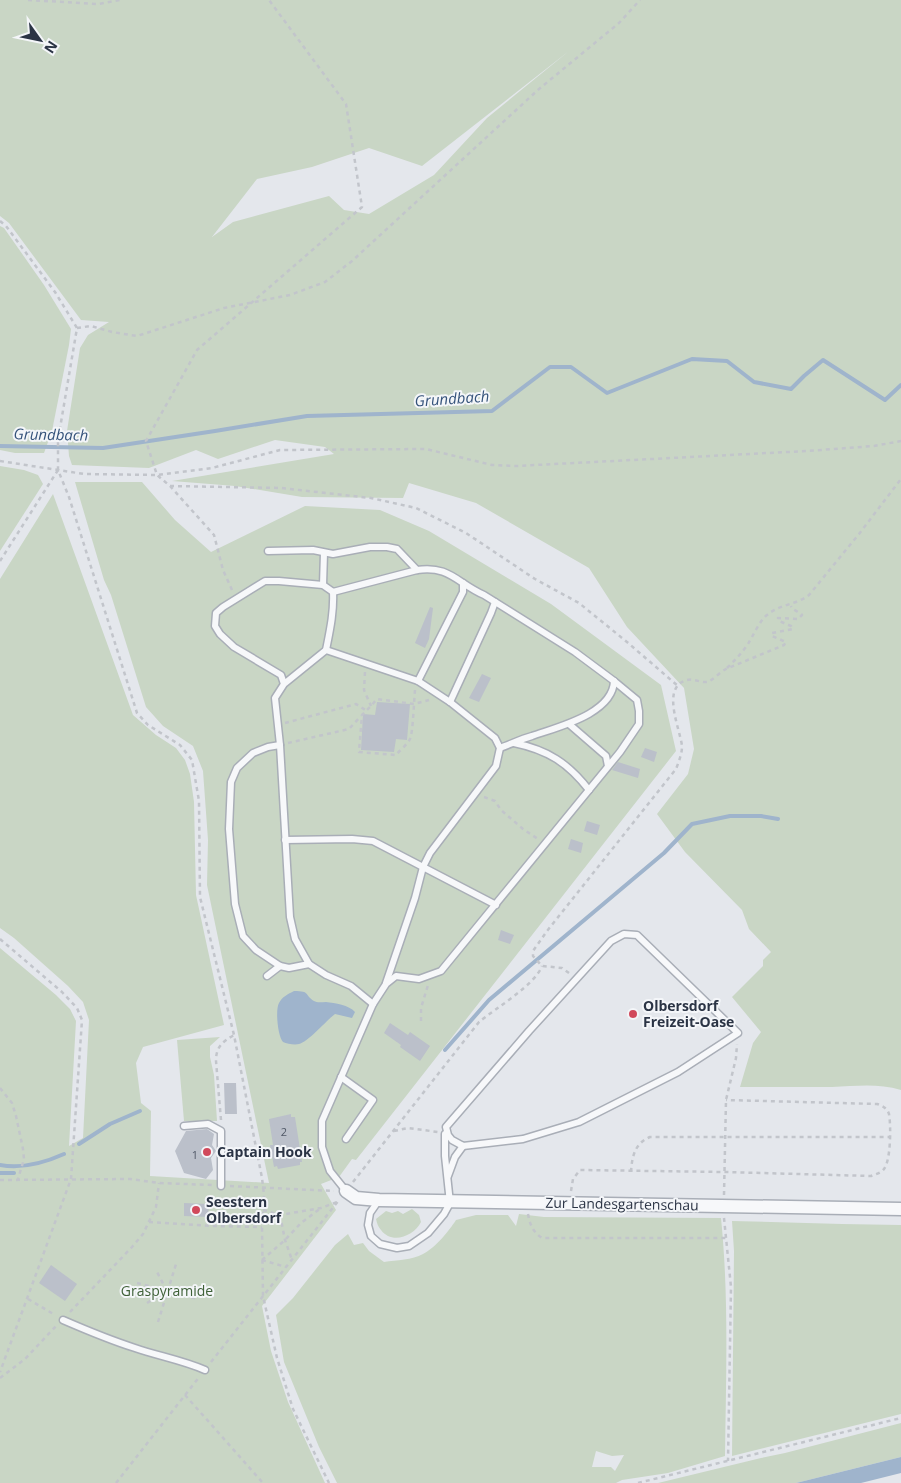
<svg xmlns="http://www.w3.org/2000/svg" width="901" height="1483" font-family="'Open Sans',sans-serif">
  <rect width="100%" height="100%" fill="#e4e7ec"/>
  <g fill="#c9d6c5" fill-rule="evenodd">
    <path d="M 0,0 L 901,0 L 901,1090 C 878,1083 856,1086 832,1087 C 801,1087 770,1087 740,1087 L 753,1043 L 761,1032 L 732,997 L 763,966 L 763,960 L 771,952 L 749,929 L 742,910 L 685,852 L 657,814 L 688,774 L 694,749 L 684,688 L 627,627 L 589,568 L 476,503 L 409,483 L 403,498 L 302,497 L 235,486 L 172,481 L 334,454 L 325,447 L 275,440 L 218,459 L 196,450 L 149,468 L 72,465 L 69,456 L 67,431 L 80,348 L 88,335 L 109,322 L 81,320 L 9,223 L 0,216 ZM 569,51 L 487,118 L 434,175 L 369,214 L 344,210 L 329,196 L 233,222 L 212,237 L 257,179 L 312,167 L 369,148 L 422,166 Z"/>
    <path d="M 0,226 L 4,228 L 44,285 L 71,329 L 69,345 L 52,431 L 44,453 L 15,453 L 0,450 Z"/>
    <path d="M 0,466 L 24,470 L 38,475 L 43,484 L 0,551 Z"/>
    <path d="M 75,482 L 142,482 L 175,520 L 211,552 L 305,506 L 380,510 L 429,531 L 551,604 L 661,685 L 676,751 L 356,1160 L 352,1159 L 339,1177 L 321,1184 L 336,1210 L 262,1306 L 271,1351 L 288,1402 L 325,1483 L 0,1483 L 0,948 L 56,995 L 70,1009 L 76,1021 L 69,1146 L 83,1138 L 89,1020 L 83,1002 L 68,986 L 14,938 L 0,928 L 0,579 L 53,494 L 133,715 L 156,735 L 176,748 L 185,760 L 190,774 L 194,802 L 196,895 L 224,1025 L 143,1047 L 136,1063 L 141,1103 L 151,1111 L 150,1176 L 269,1183 L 207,885 L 208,840 L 203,771 L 193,746 L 163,726 L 146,707 L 111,595 L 104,580 Z"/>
    <path d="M 220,1037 L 210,1046 L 210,1057 L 214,1075 L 217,1121 L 184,1121 L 177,1040 Z"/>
    <path d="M 412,1209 L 419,1215 L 421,1222 C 414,1236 392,1245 381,1230 C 378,1227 377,1223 376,1219 L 386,1211 L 392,1213 L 398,1211 L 403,1214 Z"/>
    <path d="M 519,1214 L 544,1217 L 721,1218 C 729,1297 726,1377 725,1456 L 668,1473 L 622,1480 L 616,1483 L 337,1483 L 319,1447 L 284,1362 L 276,1315 L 293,1298 L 335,1245 L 348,1234 L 354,1245 L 363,1243 L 369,1251 L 384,1262 C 397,1260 412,1260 423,1254 C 435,1248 449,1231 456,1220 L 476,1215 L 508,1215 L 516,1226 ZM 596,1451 L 612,1456 L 624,1455 L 615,1471 L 611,1467 L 592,1467 Z"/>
    <path d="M 732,1221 L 842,1224 L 901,1225 L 901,1414 L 732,1456 L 734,1251 Z"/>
    <path d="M 901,1423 L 901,1457 L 796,1483 L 658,1483 L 761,1458 L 785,1453 Z"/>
  </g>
  <g fill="#9fb4cc">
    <path d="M 294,991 C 311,991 304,995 314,1001 C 317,1003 322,1002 326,1002 C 335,1003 349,1005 355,1012 L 352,1018 L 335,1014 C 327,1020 308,1042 299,1044 C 295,1045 287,1044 283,1042 C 278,1037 275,1010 279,1003 C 282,997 288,994 294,991 Z"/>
    <path d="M 901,1457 L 901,1473 L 861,1483 L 796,1483 Z"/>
  </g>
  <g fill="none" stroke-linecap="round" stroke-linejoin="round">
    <g stroke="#9fb4cc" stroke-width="4">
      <path d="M 0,446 L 103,448 L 215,431 L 307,416 L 492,411 L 550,367 L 571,367 L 607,393 L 692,359 L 727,361 L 754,382 L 791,389 L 804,376 L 823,360 L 885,400 L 901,385"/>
      <path d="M 445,1050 L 489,1000 L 664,853 L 692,824 L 730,816 L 761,816 L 778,819"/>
      <path d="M 79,1144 L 110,1124 L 140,1111"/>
      <path d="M 0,1165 C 22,1169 44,1163 64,1154"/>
      <path d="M 0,1173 L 14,1173"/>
    </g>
  </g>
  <g fill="#bbc0ca">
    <path d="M 430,607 L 433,608 L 429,639 L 425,648 L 415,643 Z"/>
    <path d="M 482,674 L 491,678 L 479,702 L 469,698 Z"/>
    <path d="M 377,702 L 410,704 L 407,740 L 396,739 L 394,752 L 361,750 L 363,714 L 375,715 Z"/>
    <path d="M 645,748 L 657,752 L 654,762 L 641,757 Z"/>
    <path d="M 618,762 L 640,769 L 638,778 L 612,770 Z"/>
    <path d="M 587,821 L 600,825 L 597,835 L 584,831 Z"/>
    <path d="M 571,839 L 583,843 L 581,853 L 568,849 Z"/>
    <path d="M 501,930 L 514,935 L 510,944 L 498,940 Z"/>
    <path d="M 390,1023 L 408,1035 L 410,1032 L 430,1046 L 420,1061 L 400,1047 L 401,1045 L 384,1033 Z"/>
    <path d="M 224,1083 L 236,1083 L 237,1114 L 225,1114 Z"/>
    <path d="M 291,1114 L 291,1117 L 295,1117 L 302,1162 L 300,1162 L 300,1165 L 278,1169 L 277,1166 L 274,1167 L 270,1145 L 273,1145 L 269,1119 Z"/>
    <path d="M 207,1129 L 214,1134 L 212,1145 L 216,1151 L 211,1158 L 213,1170 L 206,1179 L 184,1173 L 175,1151 L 186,1131 Z"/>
    <path d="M 184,1203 L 209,1204 L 208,1217 L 184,1216 Z"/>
    <path d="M 51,1265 L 77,1284 L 65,1301 L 39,1283 Z"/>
  </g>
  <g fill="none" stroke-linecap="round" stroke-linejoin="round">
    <g stroke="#a9aeb7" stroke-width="9">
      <g id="service">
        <path d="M 268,551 L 313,550 L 333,554 L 370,547 L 387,547 L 397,549 L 417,570"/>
        <path d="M 323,585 L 324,553"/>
        <path d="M 333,592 L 417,570 C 449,565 457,583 484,595 L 575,652 L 614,681 L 637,700 L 639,711 L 639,724 L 620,752 L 441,971 L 419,979 L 396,976 L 386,984 L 373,1004 L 322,1121 L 322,1147 L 330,1171 L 346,1191"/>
        <path d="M 326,650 L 418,681 L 450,702 L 495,738 L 500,748 L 496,766 L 430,853 L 423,867 L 415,898 L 386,983"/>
        <path d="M 418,681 L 463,592 L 463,583"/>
        <path d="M 284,684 L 281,675 L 234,647 L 220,634 L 215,626 L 216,613 L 223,607 L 265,581 L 279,581 L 323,585 L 333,592 C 334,612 330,630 326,650 L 284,684 L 275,698 L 280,745 L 290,917 L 295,939 L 309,964 L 326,975 L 351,986 L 373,1004"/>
        <path d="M 450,702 L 491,613 L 495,602"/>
        <path d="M 569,724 L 606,756 L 608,766"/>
        <path d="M 514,743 C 548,750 568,763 589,790"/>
        <path d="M 280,745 L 268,747 L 253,753 L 237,768 L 231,782 L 229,829 L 235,904 L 243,936 L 256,950 L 280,966 L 289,968 L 309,964"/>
        <path d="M 500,748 C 511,744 521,739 532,736 C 557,727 613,714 614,681"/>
        <path d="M 285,840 L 352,839 L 373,841 L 496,905"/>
        <path d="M 624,934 L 637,935 L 738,1033 L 678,1072 L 579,1122 L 523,1139 L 463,1146 L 452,1140 L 448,1135 L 446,1127 L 452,1120 L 529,1031 L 611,941 Z"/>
        <path d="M 267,976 L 280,966"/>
        <path d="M 341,1077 L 373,1100 L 346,1139"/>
        <path d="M 184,1126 L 208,1124 L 221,1131 L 221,1186"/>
        <path d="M 448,1176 L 455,1157 L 463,1146"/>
        <path d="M 379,1200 L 370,1213 L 368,1225 L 371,1236 L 380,1244 L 397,1248 L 409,1246 L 428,1233 L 444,1214 L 450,1203 L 445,1156 L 445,1134"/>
        <path d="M 63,1320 C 86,1330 110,1340 135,1348 C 158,1356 182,1360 205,1370"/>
      </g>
    </g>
    <g stroke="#a9aeb7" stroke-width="15">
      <path id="minor" d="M 346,1191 L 356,1198 L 379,1200 L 901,1209"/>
    </g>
    <g stroke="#c2c5cb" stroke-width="2.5" stroke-dasharray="4 4" stroke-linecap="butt">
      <path d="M 28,0 L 98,4 L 120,0"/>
      <path d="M 0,221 L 6,226 L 55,292 L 77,328 L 58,440 L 58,470 L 69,497 L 137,713 L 148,725 L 180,745 L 192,760 L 199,801 L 200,897 L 234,1035 L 262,1178 L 264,1195 L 262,1227 L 263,1296 L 277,1358 L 293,1409 L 329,1483"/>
      <path d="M 77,328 L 91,326 L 112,332 L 137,336 L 224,308 L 290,295 L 325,282 L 352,261 L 539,89 L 619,23 L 640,0"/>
      <path d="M 0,461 L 84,474 L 157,475 L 212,468 L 280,450 L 426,449 L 492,465 L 516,466 L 807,451 L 874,446 L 901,441"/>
      <path d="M 170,486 L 281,488 L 371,498 L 416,508 L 466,533 L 535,579 L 579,603 L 627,642 L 678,686"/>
      <path d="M 0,561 L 58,470"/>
      <path d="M 232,590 L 223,570 L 214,535 L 170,486 L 157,475 L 146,441 L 197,350 L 362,207 L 346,104 L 269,0"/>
      <path d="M 727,668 C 735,660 742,653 748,644 C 753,636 760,620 767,615 C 780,604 796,605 809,595 L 859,534 L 901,479"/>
      <path d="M 365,672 L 364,690 L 371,706"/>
      <path d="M 415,690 C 414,700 413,733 410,739 C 407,745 400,750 396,755 L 359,752 L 362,715 L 371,706 L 377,699 L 414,704 L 429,700"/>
      <path d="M 285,723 L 356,704 L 367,711"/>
      <path d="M 288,743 L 349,729 L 361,716"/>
      <path d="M 484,797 L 495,801 L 501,810 L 523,829 L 538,839"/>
      <path d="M 0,939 L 62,992 L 77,1008 L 82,1020 L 71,1179 L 0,1372"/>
      <path d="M 569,973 L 562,968 L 542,966 L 533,956 L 533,951 L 547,931 L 676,769 C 679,761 682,754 682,746 C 680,729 662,690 684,681 C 692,677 700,683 707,682 C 712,681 720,672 726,669 L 784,645 L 786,642 L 772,636 L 772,633 L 793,629 L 791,626 L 779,621 L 778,618 L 798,619 L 802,615 C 799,611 793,611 791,606"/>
      <path d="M 421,1021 L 421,1008 L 428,985"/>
      <path d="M 0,1088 L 12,1103 L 16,1116 L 23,1149 L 24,1159 L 18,1179"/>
      <path d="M 221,1120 L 216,1061 C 216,1047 222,1042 234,1035"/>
      <path d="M 394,1131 L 408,1128 L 438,1132"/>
      <path d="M 631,1172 C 632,1156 635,1143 650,1137 L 890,1137"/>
      <path d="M 0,1180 L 130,1179 L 159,1183 L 212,1185"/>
      <path d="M 353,1182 L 479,1022 C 496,1008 535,985 542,966"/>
      <path d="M 230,1186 L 334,1191"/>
      <path d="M 571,1191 L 573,1179 L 580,1170 L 725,1172 L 871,1176 C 876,1174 881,1173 884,1169 C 891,1160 891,1125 889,1114 C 887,1108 883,1106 877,1104 L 726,1100"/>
      <path d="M 724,1195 L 726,1100 L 736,1058 L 737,1044"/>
      <path d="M 263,1210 L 280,1215 L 321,1208 L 337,1202"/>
      <path d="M 528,1214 C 530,1225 533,1232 542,1238 L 726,1238"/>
      <path d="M 280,1215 L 285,1240 L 292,1260"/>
      <path d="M 724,1218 L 731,1287 L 728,1461"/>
      <path d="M 149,1222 L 211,1226 L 262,1227"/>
      <path d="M 262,1260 L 285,1240 L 301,1223 L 321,1208"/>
      <path d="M 262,1260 L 286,1267"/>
      <path d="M 137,1283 L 198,1299"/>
      <path d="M 28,1299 L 55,1315"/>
      <path d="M 147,1303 L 167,1291 L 157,1272"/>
      <path d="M 70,1312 L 132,1247 L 143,1234 L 156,1207 L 159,1183"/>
      <path d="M 158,1322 L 177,1261"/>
      <path d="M 211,1362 L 339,1200"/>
      <path d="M 0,1378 L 25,1359 L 57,1325"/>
      <path d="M 185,1395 L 263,1483"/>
      <path d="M 116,1483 L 200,1376"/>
      <path d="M 638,1483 L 901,1418"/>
    </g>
    <use href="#service" stroke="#f7f8fa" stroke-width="6"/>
    <use href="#minor" stroke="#f7f8fa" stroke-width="12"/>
  </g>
  <g fill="#d1495b" stroke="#f4f6f9" stroke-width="2">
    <circle cx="633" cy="1014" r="5"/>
    <circle cx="207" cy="1152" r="5"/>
    <circle cx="196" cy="1210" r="5"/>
  </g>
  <g text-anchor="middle" stroke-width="4" stroke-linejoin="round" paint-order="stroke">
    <g font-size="11" fill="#4f5766">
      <text x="284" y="1136">2</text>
      <text x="195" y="1159">1</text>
    </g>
    <g font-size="14" font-weight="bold" fill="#2b3445" stroke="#f4f6f9" text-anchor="start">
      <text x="643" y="1011">Olbersdorf<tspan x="643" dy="16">Freizeit-Oase</tspan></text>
      <text x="217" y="1157">Captain Hook</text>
      <text x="206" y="1207">Seestern<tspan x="206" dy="16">Olbersdorf</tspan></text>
    </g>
    <g font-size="14" fill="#2b3445" stroke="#f4f6f9">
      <text transform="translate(622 1204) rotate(1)" y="5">Zur Landesgartenschau</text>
    </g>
    <g font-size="14" fill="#3f6138" stroke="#f4f6f9">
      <text x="167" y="1296">Graspyramide</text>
    </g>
    <g font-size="15" font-style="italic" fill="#34527a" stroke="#f4f6f9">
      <text transform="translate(452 399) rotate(-4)" y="5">Grundbach</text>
      <text transform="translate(51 435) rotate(1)" y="5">Grundbach</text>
    </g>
  </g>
  <g transform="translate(40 40) rotate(123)" stroke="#f4f6f9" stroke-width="4" paint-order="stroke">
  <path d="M0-4L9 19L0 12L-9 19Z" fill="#2b3445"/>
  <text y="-8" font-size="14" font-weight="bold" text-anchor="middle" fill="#2b3445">N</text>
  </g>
</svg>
